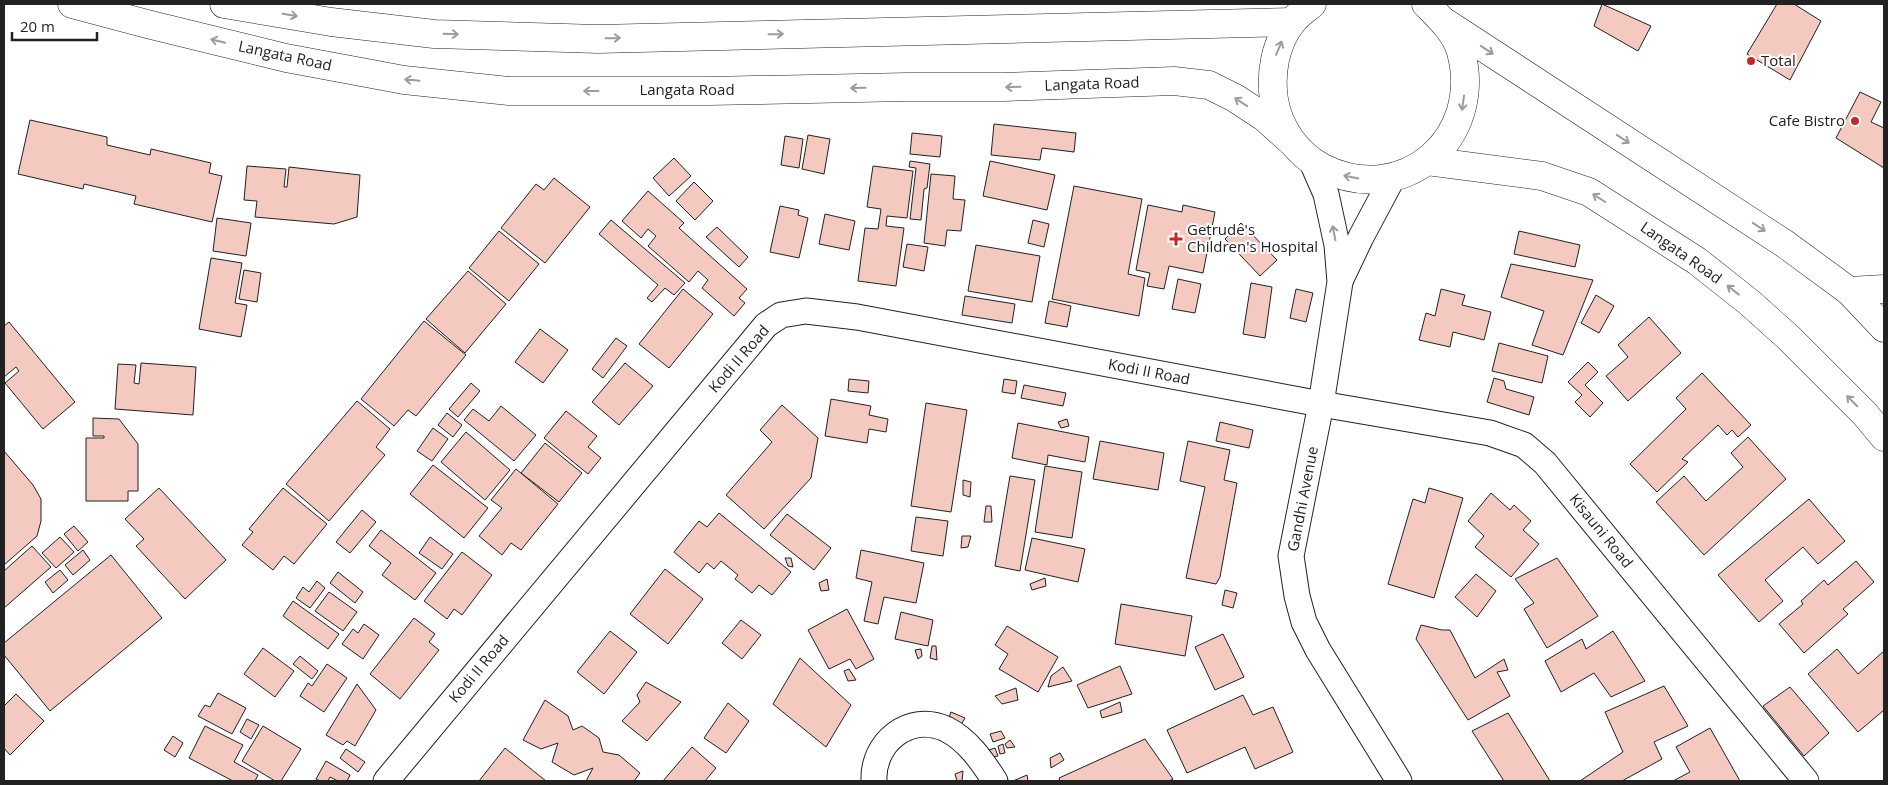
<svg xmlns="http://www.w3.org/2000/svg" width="1888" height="785" font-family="'Open Sans',sans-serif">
  <rect width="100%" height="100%" fill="#fff"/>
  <g fill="#f3c9c0" stroke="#222">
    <path d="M 1602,4 L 1651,26 L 1638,51 L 1594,26 Z"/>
    <path d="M 1777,4 L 1794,4 L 1821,21 L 1790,80 L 1747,54 Z"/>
    <path d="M 1860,92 L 1881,102 L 1871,122 L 1884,128 L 1884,168 L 1836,138 Z"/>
    <path d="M 30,120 L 107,137 L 107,145 L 150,155 L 151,149 L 211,163 L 209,173 L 222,176 L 212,222 L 134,204 L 136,196 L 84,184 L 83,189 L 18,174 Z"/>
    <path d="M 994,124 L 1076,133 L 1074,152 L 1042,148 L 1040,160 L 991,155 Z"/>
    <path d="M 912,133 L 942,136 L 940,157 L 910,154 Z"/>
    <path d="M 808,135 L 830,139 L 824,174 L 802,169 Z"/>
    <path d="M 785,136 L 803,139 L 799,168 L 781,165 Z"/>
    <path d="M 674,158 L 691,176 L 669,196 L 653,178 Z"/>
    <path d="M 910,161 L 930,164 L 927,188 L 924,189 L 921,220 L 910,219 L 916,168 L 909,167 Z"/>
    <path d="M 990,161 L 1055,175 L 1047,210 L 983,196 Z"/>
    <path d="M 247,166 L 286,169 L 284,187 L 287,187 L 289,167 L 360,175 L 357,217 L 334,224 L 255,217 L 257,201 L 244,200 Z"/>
    <path d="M 873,166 L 913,171 L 907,218 L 887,216 L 886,226 L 904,228 L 896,286 L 858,281 L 865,228 L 878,229 L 881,209 L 867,207 Z"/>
    <path d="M 931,174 L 955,176 L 953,199 L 965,200 L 961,231 L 947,230 L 945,246 L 924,243 Z"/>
    <path d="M 554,178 L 590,207 L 545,263 L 501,228 L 536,184 L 544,190 Z"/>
    <path d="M 694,182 L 713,201 L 695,220 L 676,201 Z"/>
    <path d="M 1074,186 L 1142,199 L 1128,274 L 1145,278 L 1139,316 L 1052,299 Z"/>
    <path d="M 648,191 L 684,223 L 679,228 L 747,289 L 739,298 L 745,303 L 734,316 L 702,288 L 708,280 L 698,271 L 689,282 L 648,246 L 656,236 L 648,229 L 641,238 L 622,221 Z"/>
    <path d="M 1148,205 L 1182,212 L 1183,205 L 1215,212 L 1203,273 L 1169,266 L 1164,289 L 1147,286 L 1150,273 L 1136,270 Z"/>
    <path d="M 780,206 L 799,210 L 798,215 L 808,218 L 799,258 L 770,252 Z"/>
    <path d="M 825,214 L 855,221 L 849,250 L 819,244 Z"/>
    <path d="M 217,218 L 251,223 L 246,256 L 213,251 Z"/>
    <path d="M 611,220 L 685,283 L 674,295 L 665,288 L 652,302 L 647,298 L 658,285 L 599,234 Z"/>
    <path d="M 1033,220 L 1049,224 L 1044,247 L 1028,243 Z"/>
    <path d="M 1241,223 L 1277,260 L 1260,276 L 1225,239 Z"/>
    <path d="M 717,227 L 748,257 L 739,267 L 706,237 Z"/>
    <path d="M 499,231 L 539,264 L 509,301 L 469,268 Z"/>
    <path d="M 1519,231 L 1580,245 L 1575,267 L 1514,254 Z"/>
    <path d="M 907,244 L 928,247 L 924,271 L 903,267 Z"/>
    <path d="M 976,245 L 1040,256 L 1032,302 L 968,291 Z"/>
    <path d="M 211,258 L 242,263 L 235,303 L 247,305 L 241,337 L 199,329 Z"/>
    <path d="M 1511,264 L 1593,280 L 1563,355 L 1532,345 L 1544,311 L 1501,297 Z"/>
    <path d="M 244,270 L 261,273 L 257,302 L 239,299 Z"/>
    <path d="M 468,271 L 506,304 L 465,353 L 426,319 Z"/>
    <path d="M 1178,279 L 1201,284 L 1195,313 L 1172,309 Z"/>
    <path d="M 1251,283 L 1272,287 L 1265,338 L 1243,334 Z"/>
    <path d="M 683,289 L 713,314 L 669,368 L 639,344 Z"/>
    <path d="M 1296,289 L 1313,293 L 1306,322 L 1290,318 Z"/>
    <path d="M 1441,289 L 1465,295 L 1462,305 L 1491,312 L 1484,340 L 1453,332 L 1450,347 L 1419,340 L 1426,313 L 1435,316 Z"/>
    <path d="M 1596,295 L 1614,306 L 1599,333 L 1581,323 Z"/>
    <path d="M 965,296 L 1015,304 L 1012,323 L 962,315 Z"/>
    <path d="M 1049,301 L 1071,306 L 1067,327 L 1045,323 Z"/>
    <path d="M 1649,317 L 1681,353 L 1628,401 L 1606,376 L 1628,357 L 1618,345 Z"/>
    <path d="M 424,321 L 466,355 L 416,416 L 408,410 L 394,426 L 361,399 Z"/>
    <path d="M 9,322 L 75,402 L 43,429 L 5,383 L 19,371 L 16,367 L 4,377 L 4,326 Z"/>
    <path d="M 540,329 L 568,350 L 543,383 L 515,362 Z"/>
    <path d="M 616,338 L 627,346 L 603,378 L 592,369 Z"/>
    <path d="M 1499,343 L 1548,356 L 1542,383 L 1492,371 Z"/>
    <path d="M 1588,362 L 1598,372 L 1585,385 L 1603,403 L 1590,417 L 1575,402 L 1582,395 L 1568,382 Z"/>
    <path d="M 141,363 L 196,367 L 193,415 L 115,409 L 118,364 L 136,365 L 134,383 L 139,384 Z"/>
    <path d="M 625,363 L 653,386 L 619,425 L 592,402 Z"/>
    <path d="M 1702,373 L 1751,425 L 1738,437 L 1732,430 L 1727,435 L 1718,425 L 1682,459 L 1688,462 L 1657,492 L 1630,464 L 1686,409 L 1676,398 Z"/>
    <path d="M 1494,378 L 1504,381 L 1506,389 L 1534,397 L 1529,415 L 1487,402 Z"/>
    <path d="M 849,379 L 869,381 L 868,393 L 848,391 Z"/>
    <path d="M 1004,379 L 1017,381 L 1015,394 L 1002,392 Z"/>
    <path d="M 471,383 L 480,391 L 458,417 L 449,409 Z"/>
    <path d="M 1024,385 L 1066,393 L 1063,406 L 1021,398 Z"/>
    <path d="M 831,399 L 871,406 L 869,415 L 888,419 L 886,432 L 869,429 L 867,443 L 825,436 Z"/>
    <path d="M 357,401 L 390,429 L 376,447 L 385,455 L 329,521 L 286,484 Z"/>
    <path d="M 926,403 L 967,410 L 951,512 L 911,506 Z"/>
    <path d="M 782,405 L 818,438 L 811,478 L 764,529 L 726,495 L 772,442 L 760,430 Z"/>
    <path d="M 501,406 L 536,435 L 514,461 L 464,420 L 473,409 L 489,421 Z"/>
    <path d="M 566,411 L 597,436 L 588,447 L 601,458 L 588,474 L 544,438 Z"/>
    <path d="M 447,413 L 462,425 L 453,437 L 438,425 Z"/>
    <path d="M 93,418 L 119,419 L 138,444 L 138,491 L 128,491 L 128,501 L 86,501 L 86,438 L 104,438 L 104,436 L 93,436 Z"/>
    <path d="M 1067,419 L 1069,426 L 1061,428 L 1058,422 Z"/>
    <path d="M 1220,422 L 1253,430 L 1249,448 L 1216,441 Z"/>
    <path d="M 1018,423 L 1089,437 L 1085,462 L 1048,455 L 1047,465 L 1012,458 Z"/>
    <path d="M 433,428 L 448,439 L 432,461 L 417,451 Z"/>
    <path d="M 466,432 L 510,470 L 485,500 L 441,462 Z"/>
    <path d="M 1748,437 L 1786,479 L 1704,555 L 1656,502 L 1684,476 L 1706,501 L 1743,467 L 1731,453 Z"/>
    <path d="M 1100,441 L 1164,453 L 1158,490 L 1093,479 Z"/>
    <path d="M 1188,441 L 1230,450 L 1224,480 L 1237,483 L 1220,577 L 1216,584 L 1186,578 L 1205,487 L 1180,481 Z"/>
    <path d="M 545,443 L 582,473 L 559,502 L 521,473 Z"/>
    <path d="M 4,451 L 33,485 L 41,499 L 41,521 L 37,536 L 4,565 Z"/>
    <path d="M 433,465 L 488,508 L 464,538 L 410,494 Z"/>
    <path d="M 1045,466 L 1082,472 L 1072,538 L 1035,532 Z"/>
    <path d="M 516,469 L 558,504 L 521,550 L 511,543 L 502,555 L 479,536 L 502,508 L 491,500 Z"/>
    <path d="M 1010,476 L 1035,480 L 1020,571 L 995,566 Z"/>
    <path d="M 963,480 L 971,482 L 970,497 L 963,495 Z"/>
    <path d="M 159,488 L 226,560 L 185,599 L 136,546 L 144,539 L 125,519 Z"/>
    <path d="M 283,488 L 327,524 L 294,564 L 284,556 L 273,570 L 242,545 L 253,532 L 249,529 Z"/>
    <path d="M 1429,488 L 1463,498 L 1434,598 L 1388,584 L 1413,499 L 1425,503 Z"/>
    <path d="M 1491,493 L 1510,510 L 1514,505 L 1531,521 L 1523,530 L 1539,544 L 1511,577 L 1475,547 L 1484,536 L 1468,521 Z"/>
    <path d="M 1809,499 L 1845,541 L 1818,564 L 1803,547 L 1765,580 L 1783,601 L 1759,622 L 1718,575 Z"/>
    <path d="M 986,506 L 991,506 L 992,522 L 984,522 Z"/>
    <path d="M 362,510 L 376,522 L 350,553 L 336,542 Z"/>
    <path d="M 719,513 L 791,572 L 772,595 L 759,585 L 752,593 L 735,579 L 738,575 L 721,561 L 714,569 L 707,563 L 699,573 L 674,552 L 699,521 L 707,527 Z"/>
    <path d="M 787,514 L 831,548 L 814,570 L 770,535 Z"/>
    <path d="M 916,517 L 948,521 L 943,556 L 911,551 Z"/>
    <path d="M 74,526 L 88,542 L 78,551 L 64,534 Z"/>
    <path d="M 381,530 L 436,573 L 415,600 L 382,575 L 391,563 L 369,546 Z"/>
    <path d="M 962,536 L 971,536 L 968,547 L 961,548 Z"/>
    <path d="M 60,537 L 74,552 L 56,568 L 42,553 Z"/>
    <path d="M 430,537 L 453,554 L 442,569 L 419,553 Z"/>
    <path d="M 1032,538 L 1085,549 L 1078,582 L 1025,570 Z"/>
    <path d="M 32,546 L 51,567 L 4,608 L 4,571 Z"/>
    <path d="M 83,550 L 90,560 L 73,575 L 65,565 Z"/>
    <path d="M 861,550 L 924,563 L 916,603 L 884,597 L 878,624 L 864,621 L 872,582 L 856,578 Z"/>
    <path d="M 462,552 L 492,575 L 462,615 L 454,609 L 447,619 L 424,601 Z"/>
    <path d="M 111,555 L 162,618 L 50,711 L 4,655 L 4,643 Z"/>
    <path d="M 785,558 L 791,558 L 793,567 L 788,566 Z"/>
    <path d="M 1557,558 L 1598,616 L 1547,648 L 1524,609 L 1534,603 L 1515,579 Z"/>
    <path d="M 1856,561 L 1874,582 L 1843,609 L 1848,614 L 1804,653 L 1779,624 L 1803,604 L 1801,601 L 1824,580 L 1828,585 Z"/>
    <path d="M 665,569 L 703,599 L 668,644 L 630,614 Z"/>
    <path d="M 60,570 L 68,580 L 53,593 L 45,582 Z"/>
    <path d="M 338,572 L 363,592 L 355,603 L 330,583 Z"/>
    <path d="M 1476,574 L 1496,591 L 1477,617 L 1455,597 Z"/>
    <path d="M 1045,578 L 1046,586 L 1032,590 L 1030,584 Z"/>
    <path d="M 827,579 L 829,590 L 821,591 L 819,583 Z"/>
    <path d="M 317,581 L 325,588 L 310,608 L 296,598 L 303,587 L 309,592 Z"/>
    <path d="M 1225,590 L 1237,593 L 1233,608 L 1222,605 Z"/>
    <path d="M 329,592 L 357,612 L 343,631 L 315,611 Z"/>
    <path d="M 293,601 L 339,634 L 328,649 L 283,616 Z"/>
    <path d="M 1121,604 L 1192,616 L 1185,656 L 1115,644 Z"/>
    <path d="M 847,609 L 874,659 L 856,669 L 850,659 L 829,669 L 808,630 Z"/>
    <path d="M 901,612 L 933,620 L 928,646 L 895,639 Z"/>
    <path d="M 414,618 L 435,634 L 429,642 L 439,650 L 400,699 L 370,674 Z"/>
    <path d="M 741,620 L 761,635 L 742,659 L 722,643 Z"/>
    <path d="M 364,624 L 379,635 L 363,659 L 342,644 L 353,629 L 358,633 Z"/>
    <path d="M 1421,625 L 1442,630 L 1450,630 L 1475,678 L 1504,659 L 1508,670 L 1497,672 L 1510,696 L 1468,720 L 1416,639 Z"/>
    <path d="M 1007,626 L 1058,657 L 1038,692 L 999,669 L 1008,654 L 995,645 Z"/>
    <path d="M 610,631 L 637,652 L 604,694 L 577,672 Z"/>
    <path d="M 1613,631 L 1645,681 L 1611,697 L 1594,673 L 1561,692 L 1545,661 L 1582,639 L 1586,649 Z"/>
    <path d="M 1223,634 L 1244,677 L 1215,690 L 1195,647 Z"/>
    <path d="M 932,646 L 936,646 L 937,660 L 930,658 Z"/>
    <path d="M 263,648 L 294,671 L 275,697 L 244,674 Z"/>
    <path d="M 921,649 L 922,656 L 918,659 L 915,650 Z"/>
    <path d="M 1837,649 L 1858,674 L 1884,651 L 1884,710 L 1858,732 L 1808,674 Z"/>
    <path d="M 300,656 L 318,671 L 312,679 L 293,664 Z"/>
    <path d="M 800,658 L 851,705 L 826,747 L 773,704 Z"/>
    <path d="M 327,664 L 347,678 L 324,712 L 300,696 L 308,683 L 312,686 Z"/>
    <path d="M 1120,666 L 1132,694 L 1088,708 L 1077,685 Z"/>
    <path d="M 1063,667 L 1072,681 L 1048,687 L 1051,676 Z"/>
    <path d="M 849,669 L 856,680 L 848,681 L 844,671 Z"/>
    <path d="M 646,682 L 681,702 L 647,741 L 622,721 L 640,702 L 637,695 Z"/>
    <path d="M 357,684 L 376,710 L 355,746 L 347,741 L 343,745 L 326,735 Z"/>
    <path d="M 1664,686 L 1688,726 L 1654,742 L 1662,759 L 1622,781 L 1580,781 L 1623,752 L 1605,712 Z"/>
    <path d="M 1790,687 L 1829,733 L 1804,756 L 1763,706 Z"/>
    <path d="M 1016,688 L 1018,700 L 1002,704 L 995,696 Z"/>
    <path d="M 218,693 L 246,708 L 232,734 L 198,716 L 205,705 L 210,707 Z"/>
    <path d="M 16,694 L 44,721 L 10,755 L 4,748 L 4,706 Z"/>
    <path d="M 1243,695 L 1253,715 L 1273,707 L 1293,752 L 1255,769 L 1245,747 L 1187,773 L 1167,730 Z"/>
    <path d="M 545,700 L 568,716 L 573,730 L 582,726 L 599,738 L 603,752 L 619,755 L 640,773 L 634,781 L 586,781 L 593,768 L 574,775 L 552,762 L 558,743 L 541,749 L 523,740 Z"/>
    <path d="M 1120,702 L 1122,712 L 1102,718 L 1100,711 Z"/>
    <path d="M 728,703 L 749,721 L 726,753 L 704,738 Z"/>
    <path d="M 951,712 L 965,718 L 961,725 L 948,720 Z"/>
    <path d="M 1508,713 L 1550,781 L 1504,781 L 1472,731 Z"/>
    <path d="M 247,719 L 259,725 L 251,739 L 240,732 Z"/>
    <path d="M 205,726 L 243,745 L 234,762 L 258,775 L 255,781 L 233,781 L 189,758 Z"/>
    <path d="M 263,726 L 301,749 L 281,781 L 275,781 L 242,761 Z"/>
    <path d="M 1710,728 L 1740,781 L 1673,781 L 1690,772 L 1676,747 Z"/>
    <path d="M 1001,731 L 1005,738 L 993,742 L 990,734 Z"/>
    <path d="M 173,736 L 183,743 L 175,757 L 164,750 Z"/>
    <path d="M 1145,739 L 1173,779 L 1169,781 L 1060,781 L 1059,778 Z"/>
    <path d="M 1010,740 L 1015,747 L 1007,748 L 1005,744 Z"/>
    <path d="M 1003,744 L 1005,753 L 1000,754 L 998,746 Z"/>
    <path d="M 692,747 L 716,768 L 705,781 L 663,781 Z"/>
    <path d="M 505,748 L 546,781 L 479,781 Z"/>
    <path d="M 995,748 L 998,756 L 992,757 L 989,750 Z"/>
    <path d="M 346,749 L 365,762 L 358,772 L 340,758 Z"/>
    <path d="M 1060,753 L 1064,760 L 1051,768 L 1050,758 Z"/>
    <path d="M 326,761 L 350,775 L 347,781 L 338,781 L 330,777 L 328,781 L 320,781 L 316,779 Z"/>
    <path d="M 963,771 L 962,781 L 957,781 L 955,774 Z"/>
    <path d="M 1027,775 L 1028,781 L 1013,781 Z"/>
  </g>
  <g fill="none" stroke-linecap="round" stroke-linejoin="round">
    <g stroke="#222" stroke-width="27">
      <g id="street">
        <path d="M 1312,162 L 1326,194 L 1337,245 L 1340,282 L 1321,404 L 1291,556 L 1297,596 L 1304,622 L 1318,650 L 1399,781"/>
        <path d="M 1341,279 L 1361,237 L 1393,177"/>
        <path d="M 386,781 L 766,325 L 781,315 L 806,311 L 857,317 L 1321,404 L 1490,433 L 1524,445 L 1545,463 L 1806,781"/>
        <path d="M 874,781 C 872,743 909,712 946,729 C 968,740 982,761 995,781"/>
      </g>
    </g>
    <g stroke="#222" stroke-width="29">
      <g id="secondary">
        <path d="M 72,4 L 147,24 L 286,58 L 404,80 L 509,91 L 708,91 L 907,87 L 1003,87 L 1174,81 L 1209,85 L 1235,98 L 1264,117 L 1293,143"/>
        <path d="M 224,4 L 331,22 L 434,34 L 598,39 L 1292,22"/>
        <path d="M 1312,4 C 1305,10 1297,15 1292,22 C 1275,44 1270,73 1274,100 C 1279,129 1297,154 1323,168 C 1404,208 1484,138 1461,52 C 1456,33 1440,18 1426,4"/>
        <path d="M 1446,23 L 1785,244 L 1849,291 L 1884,328"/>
        <path d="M 1427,161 L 1542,176 L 1589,192 L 1697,261 L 1750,303 L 1789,338 L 1864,413 L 1884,437"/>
        <path d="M 1849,291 L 1884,289"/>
      </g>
    </g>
    <use href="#street" stroke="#fff" stroke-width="25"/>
    <use href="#secondary" stroke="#fff" stroke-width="28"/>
  </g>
  <defs><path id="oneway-shaft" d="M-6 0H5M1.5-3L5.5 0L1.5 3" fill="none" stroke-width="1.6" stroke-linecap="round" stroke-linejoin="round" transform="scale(1.25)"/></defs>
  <g stroke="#9c9c9c">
    <use href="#oneway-shaft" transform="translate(290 15) rotate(9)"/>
    <use href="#oneway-shaft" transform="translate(451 34) rotate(2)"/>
    <use href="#oneway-shaft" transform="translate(776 34) rotate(-1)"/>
    <use href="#oneway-shaft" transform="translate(613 38) rotate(-1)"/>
    <use href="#oneway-shaft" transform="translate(218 41) rotate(-166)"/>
    <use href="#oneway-shaft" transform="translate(1279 48) rotate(-67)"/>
    <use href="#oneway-shaft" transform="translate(1487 50) rotate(33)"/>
    <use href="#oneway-shaft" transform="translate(412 80) rotate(-174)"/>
    <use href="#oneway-shaft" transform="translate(1013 87) rotate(178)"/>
    <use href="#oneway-shaft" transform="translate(858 88) rotate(179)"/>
    <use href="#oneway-shaft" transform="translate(591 91) rotate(-180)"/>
    <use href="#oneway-shaft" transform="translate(1241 102) rotate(-147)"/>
    <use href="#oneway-shaft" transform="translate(1463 103) rotate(98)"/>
    <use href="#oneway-shaft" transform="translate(1623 139) rotate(33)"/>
    <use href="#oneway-shaft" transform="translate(1351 177) rotate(-169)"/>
    <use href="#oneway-shaft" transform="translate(1599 198) rotate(-148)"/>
    <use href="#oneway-shaft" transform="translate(1759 227) rotate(33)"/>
    <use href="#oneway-shaft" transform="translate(1334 233) rotate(-101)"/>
    <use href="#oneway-shaft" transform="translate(1733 290) rotate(-142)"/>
    <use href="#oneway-shaft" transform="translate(1852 401) rotate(-135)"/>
  </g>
  <g fill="#c62828" stroke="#fff" stroke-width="2">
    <circle cx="1751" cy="61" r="5"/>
    <circle cx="1855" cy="121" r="5"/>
    <path d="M1173.5 231.5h5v5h5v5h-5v5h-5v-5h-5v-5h5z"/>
  </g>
  <g text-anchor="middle" stroke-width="4" stroke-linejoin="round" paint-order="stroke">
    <g font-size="15" fill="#222" stroke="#fff">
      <text transform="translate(285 56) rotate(12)" y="5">Langata Road</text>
      <text transform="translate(1092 84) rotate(-2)" y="5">Langata Road</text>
      <text x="687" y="95">Langata Road</text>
      <text transform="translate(1681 253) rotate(35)" y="5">Langata Road</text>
      <text transform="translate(739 359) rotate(-49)" y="5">Kodi II Road</text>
      <text transform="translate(1149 372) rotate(11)" y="5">Kodi II Road</text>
      <text transform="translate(1303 499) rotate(-79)" y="5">Gandhi Avenue</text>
      <text transform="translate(1601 531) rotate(51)" y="5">Kisauni Road</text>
      <text transform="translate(479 669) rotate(-50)" y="5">Kodi II Road</text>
    </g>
    <g font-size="15" fill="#222" stroke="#fff" text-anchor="start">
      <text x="1761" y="66">Total</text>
      <text x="1845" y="126" text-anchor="end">Cafe Bistro</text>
      <text x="1187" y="235">Getrude's<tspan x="1187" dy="17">Children's Hospital</tspan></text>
    </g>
  </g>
  <rect width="1888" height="785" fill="none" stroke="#222222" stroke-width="10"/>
  <path d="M12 32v8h85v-8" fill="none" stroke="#222222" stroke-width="2.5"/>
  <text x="20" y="32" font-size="15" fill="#222222" stroke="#ffffff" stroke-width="4" paint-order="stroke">20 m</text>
</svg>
